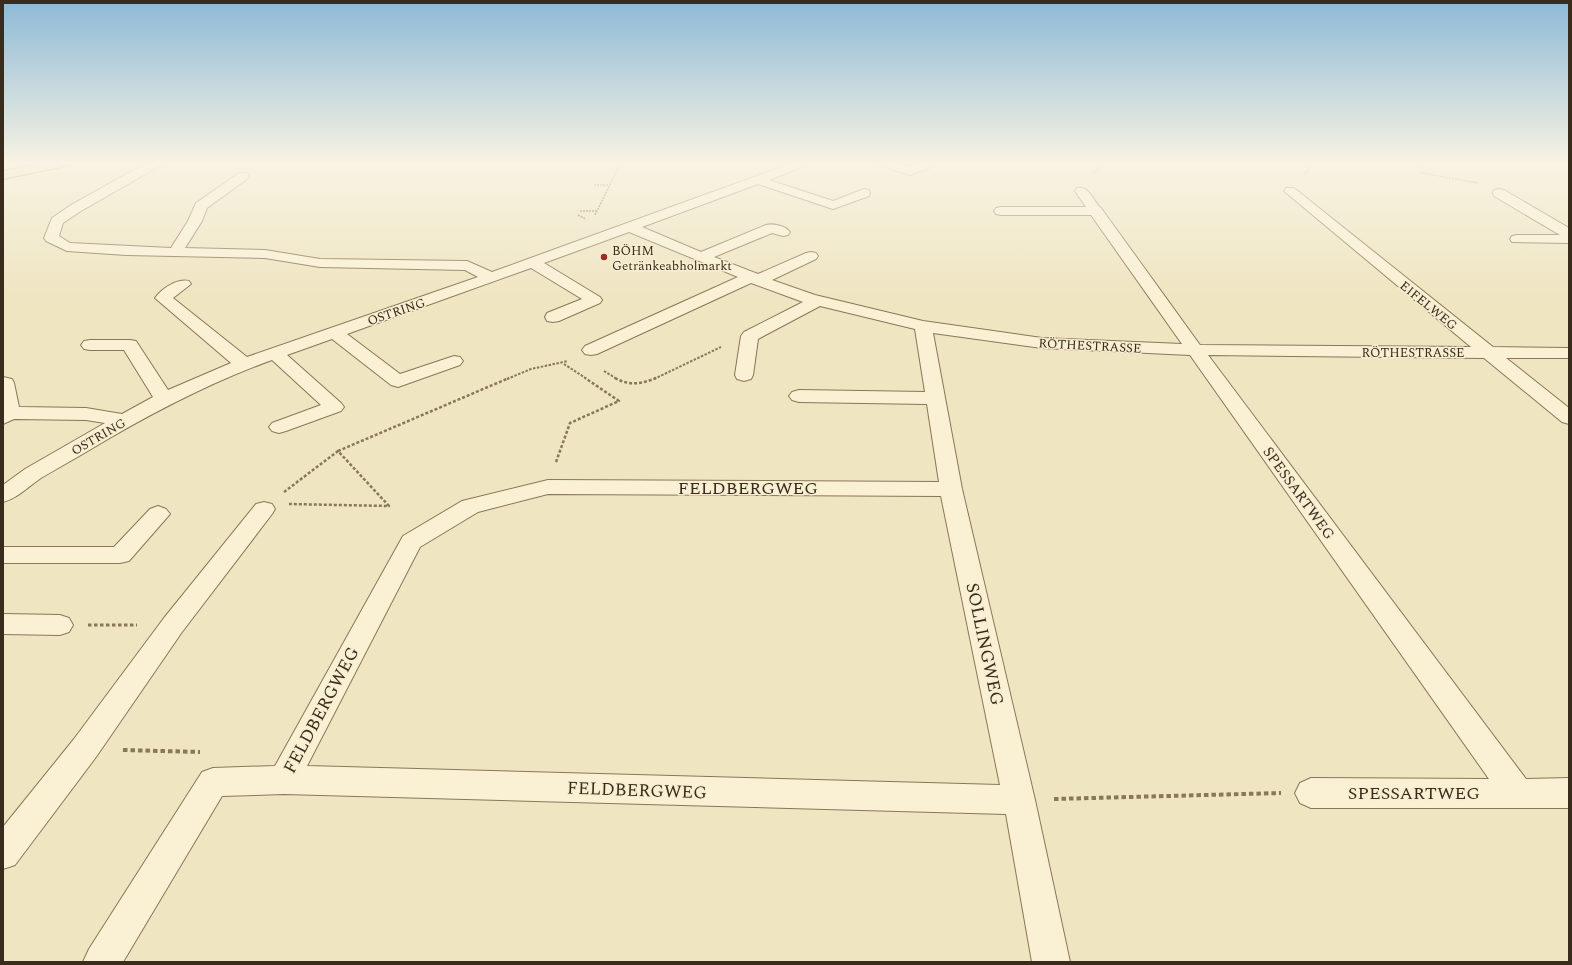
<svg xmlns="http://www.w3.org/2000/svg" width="1572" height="965" font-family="Spectral,serif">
  <rect width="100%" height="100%" fill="#efe5c1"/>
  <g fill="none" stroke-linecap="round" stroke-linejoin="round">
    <g stroke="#8a7658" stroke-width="2">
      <g id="minor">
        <path d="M 148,162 L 166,162 L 164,164 L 156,168 L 81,211 L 63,223 L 59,236 L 70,243 L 171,248 L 188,221 L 196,203 L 239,173 L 247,173 L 249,176 L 247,179 L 207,208 L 202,221 L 185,248 L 265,250 L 320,259 L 467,261 L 492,272 L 795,162 L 812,162 L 810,164 L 769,180 L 833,201 L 864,189 L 869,190 L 870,193 L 869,196 L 833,209 L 758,184 L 642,227 L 701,252 L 766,225 C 773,223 786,226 790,232 L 788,235 L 783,236 L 772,233 L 714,257 L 758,274 L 806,253 L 811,252 L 816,253 L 818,256 L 816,259 L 772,280 L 815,295 L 923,321 L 1042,338 L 1182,344 L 1091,215 L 1001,215 L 996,214 L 994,211 L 996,208 L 1001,207 L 1086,207 L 1075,191 L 1077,188 C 1089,185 1093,201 1101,208 L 1200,345 L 1471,347 L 1284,191 L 1286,188 L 1294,188 L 1493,347 L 1569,348 L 1569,358 L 1506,358 L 1569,408 L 1569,424 L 1562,422 L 1484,358 L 1208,355 L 1526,779 L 1569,778 L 1569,808 L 1311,808 L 1300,803 L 1295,793 L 1300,783 L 1311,778 L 1489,779 L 1190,355 L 1042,348 L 933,333 L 962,489 L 1035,800 L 1070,962 L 1032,962 L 1006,814 L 284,794 L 222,796 L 123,962 L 83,962 L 89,949 L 202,772 L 213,768 L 275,766 L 403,536 L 462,501 L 548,480 L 939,482 L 927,404 L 799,402 L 792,400 L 789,396 L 792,392 L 799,390 L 925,392 L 915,329 L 820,306 L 758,339 L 753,375 L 751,379 L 744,381 L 737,379 L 735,375 L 741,336 L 744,332 L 803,302 L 751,283 L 597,354 L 591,355 L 585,354 L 582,350 L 585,346 L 738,277 L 629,232 L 544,263 L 600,297 L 602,300 L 600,303 L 559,321 L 553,322 L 547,321 L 545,317 L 547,313 L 582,299 L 531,268 L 347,334 L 400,374 L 454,356 L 460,357 L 463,361 L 460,365 L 398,387 L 391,385 L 332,339 L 287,355 L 341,403 L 344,407 L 341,411 L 286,431 L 279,433 L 272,431 L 269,427 L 272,423 L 321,405 L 272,360 C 206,384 146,416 86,452 C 71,461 56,469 41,478 C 29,486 18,498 3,502 L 3,485 L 25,469 L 105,423 L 86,420 L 14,419 L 3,424 L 3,377 L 12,379 L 14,383 L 19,407 L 86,408 L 122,414 L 153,397 L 124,350 L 90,350 L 84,349 L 81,345 L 84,341 L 90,340 L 130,340 L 136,341 L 168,390 L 231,363 L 155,298 C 161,289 177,278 189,281 L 191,284 L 173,298 L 247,357 L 478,277 L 465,270 L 320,267 L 265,258 L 126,255 L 67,251 L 46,241 L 44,238 L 52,218 L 71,205 ZM 548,494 L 941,496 L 1000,785 L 307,766 L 420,547 L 478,512 Z"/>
        <path d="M 874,162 L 893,162 L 910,167 L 923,162 L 941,162 L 939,164 L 910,175 L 876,164 Z"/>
        <path d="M 1499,189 L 1504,190 L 1569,228 L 1569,243 L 1512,242 L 1510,239 L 1512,236 L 1517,235 L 1560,235 L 1494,196 L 1493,193 L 1494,190 Z"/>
        <path d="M 264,502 L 272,504 L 275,509 L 272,514 L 182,632 L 96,757 L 15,865 L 3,869 L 3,827 L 74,739 L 164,618 L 256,504 Z"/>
        <path d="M 158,506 L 166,509 L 170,514 L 129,561 L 120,563 L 3,563 L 3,547 L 114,547 L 150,509 Z"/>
        <path d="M 3,614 L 60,615 L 69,618 L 73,625 L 69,632 L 60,635 L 3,634 Z"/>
      </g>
    </g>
    <g stroke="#57432d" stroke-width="2">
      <path id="major" d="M 48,162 L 72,162 L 70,164 L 66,166 L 3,179 L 3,171 Z"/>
    </g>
    <g stroke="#8a7658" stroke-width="1.5" stroke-dasharray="2 1" stroke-linecap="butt">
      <path d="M 1446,162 L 1424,164 L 1421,173 L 1479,183"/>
      <path d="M 1093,173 L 1106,164 L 1127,162"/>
      <path d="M 1305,174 L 1313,164 L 1327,162"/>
      <path d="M 594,185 L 608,185"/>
      <path d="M 580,211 L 597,211"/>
      <path d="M 578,215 L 586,219"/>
      <path d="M 595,215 L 621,162"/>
    </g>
    <g stroke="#8a7658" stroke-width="2" stroke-dasharray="2.5 1.5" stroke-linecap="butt">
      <path d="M 564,364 L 587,379"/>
      <path d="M 604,371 L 617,379"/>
      <path d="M 507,379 L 531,369 L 568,361"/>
      <path d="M 654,379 L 721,347"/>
    </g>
    <g stroke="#8a7658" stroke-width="2.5" stroke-dasharray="3 2" stroke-linecap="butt">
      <path d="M 615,378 C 629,386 642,384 656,378"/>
      <path d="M 338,451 L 509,378"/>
      <path d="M 556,462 L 570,423 L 619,401 L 585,378"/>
      <path d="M 284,492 L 338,451 L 389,506 L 289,504"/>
    </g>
    <path stroke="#8a7658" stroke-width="3" stroke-dasharray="3.5 2.5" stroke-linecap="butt" d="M 88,625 L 137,625"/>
    <g stroke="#8a7658" stroke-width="4" stroke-dasharray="4.5 3" stroke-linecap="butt">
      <path d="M 123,750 L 200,752"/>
      <path d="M 1054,799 L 1281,793"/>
    </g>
    <use href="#minor" fill="#faf1d5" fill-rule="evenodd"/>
    <use href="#major" fill="#f4de98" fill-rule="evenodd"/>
  </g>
  <linearGradient id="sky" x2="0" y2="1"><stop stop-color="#8dbad6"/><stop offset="0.55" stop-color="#f8f3e3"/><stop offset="1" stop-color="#f8f3e3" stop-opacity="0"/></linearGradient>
  <rect width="1572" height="297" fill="url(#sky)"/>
  <circle fill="#9b2d26" stroke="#f7eed1" stroke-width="1.5" cx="604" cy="257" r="4"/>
  <g text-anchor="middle" stroke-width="3" stroke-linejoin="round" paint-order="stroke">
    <g font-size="13" fill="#392c1d" stroke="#f7eed1" text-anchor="start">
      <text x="612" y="255">BÖHM<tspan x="612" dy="15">Getränkeabholmarkt</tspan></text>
    </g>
    <g font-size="13" fill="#392c1d" stroke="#f7eed1">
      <text transform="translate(1429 305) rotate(39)" y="5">EIFELWEG</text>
      <text transform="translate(396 311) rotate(-19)" y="5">OSTRING</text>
      <text transform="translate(1090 345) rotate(3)" y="5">RÖTHESTRASSE</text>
      <text x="1413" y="357">RÖTHESTRASSE</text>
      <text transform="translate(98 436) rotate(-30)" y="5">OSTRING</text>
    </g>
    <g font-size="15" fill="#392c1d" stroke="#f7eed1">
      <text transform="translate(1299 493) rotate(54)" y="5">SPESSARTWEG</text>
    </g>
    <g font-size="18" fill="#392c1d" stroke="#f7eed1">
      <text x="748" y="494">FELDBERGWEG</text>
      <text transform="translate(985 644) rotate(78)" y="6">SOLLINGWEG</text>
      <text transform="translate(321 710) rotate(-62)" y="6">FELDBERGWEG</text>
      <text transform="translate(637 790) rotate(2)" y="6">FELDBERGWEG</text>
      <text x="1414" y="799">SPESSARTWEG</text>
    </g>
  </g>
  <rect width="1572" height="965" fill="none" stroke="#392c1d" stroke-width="8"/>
</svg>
